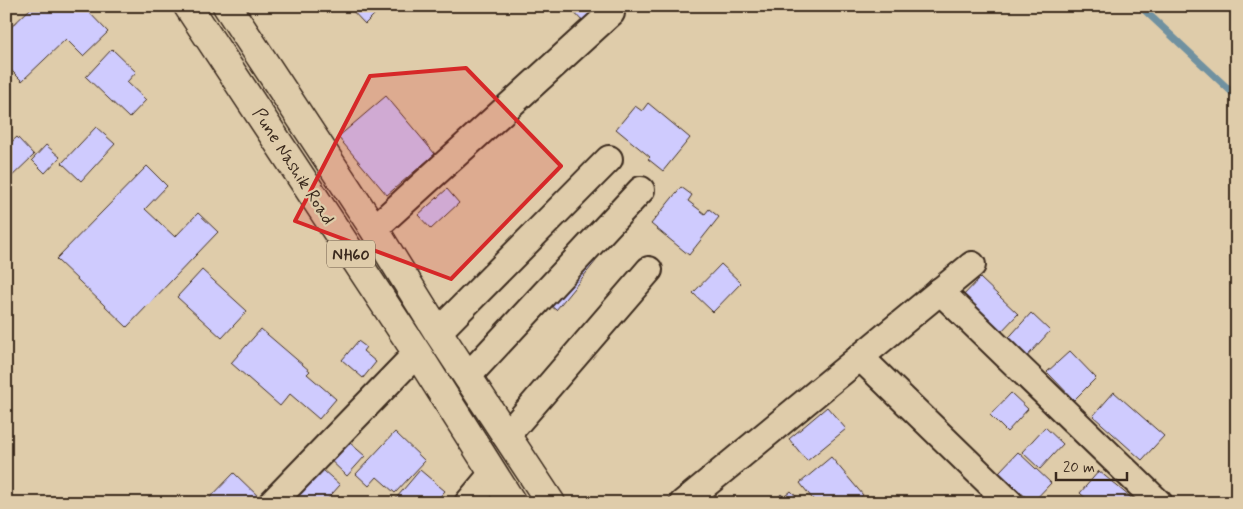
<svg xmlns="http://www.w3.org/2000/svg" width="1243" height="509" font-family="Mynerve,sans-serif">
  <rect width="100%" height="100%" fill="#dfccaa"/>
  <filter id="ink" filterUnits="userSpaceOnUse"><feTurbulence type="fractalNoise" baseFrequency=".02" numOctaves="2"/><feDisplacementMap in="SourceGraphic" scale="10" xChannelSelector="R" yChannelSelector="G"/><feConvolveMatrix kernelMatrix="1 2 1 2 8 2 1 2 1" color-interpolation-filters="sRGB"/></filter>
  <g filter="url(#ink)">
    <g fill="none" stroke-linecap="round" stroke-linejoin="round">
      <path stroke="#7091a0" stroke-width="7" d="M 1140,6 L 1237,97"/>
    </g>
    <g fill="#cfcbfe" stroke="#3b2a1e">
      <path d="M 33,6 L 83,6 L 108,32 L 83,56 L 66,39 L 22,81 L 6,65 L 6,32 Z"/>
      <path d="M 334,6 L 344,6 L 339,11 Z"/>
      <path d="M 348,6 L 383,6 L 365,24 Z"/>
      <path d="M 568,6 L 601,6 L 584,23 Z"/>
      <path d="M 112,49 L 136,72 L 127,82 L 146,100 L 129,118 L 86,77 Z"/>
      <path d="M 386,96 L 435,154 L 387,195 L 338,137 Z"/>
      <path d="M 648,103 L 690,138 L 663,171 L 648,159 L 650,157 L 616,129 L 635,106 L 642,111 Z"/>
      <path d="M 96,127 L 115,144 L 81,181 L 62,163 Z"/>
      <path d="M 17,137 L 34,155 L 6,182 L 6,147 Z"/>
      <path d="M 46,145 L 60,157 L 45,173 L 32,160 Z"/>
      <path d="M 147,166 L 167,186 L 145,209 L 175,237 L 198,213 L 218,232 L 127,327 L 56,259 Z"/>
      <path d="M 681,187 L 692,195 L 688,201 L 705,214 L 709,209 L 719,217 L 689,255 L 651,224 Z"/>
      <path d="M 447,189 L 459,203 L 431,229 L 418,215 Z"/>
      <path d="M 586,252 L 596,261 L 556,310 L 545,301 Z"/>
      <path d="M 721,264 L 741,283 L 713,312 L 693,293 Z"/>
      <path d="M 202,270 L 247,311 L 222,338 L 177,297 Z"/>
      <path d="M 980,278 L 1018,314 L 998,335 L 960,299 Z"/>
      <path d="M 1031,313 L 1050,331 L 1023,361 L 1003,344 Z"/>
      <path d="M 261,329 L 310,371 L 307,374 L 336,399 L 319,419 L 290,394 L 280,406 L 231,363 Z"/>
      <path d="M 358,341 L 366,347 L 363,351 L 376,362 L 363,378 L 342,360 Z"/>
      <path d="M 1070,351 L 1096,378 L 1074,400 L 1047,372 Z"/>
      <path d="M 1114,392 L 1164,436 L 1142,460 L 1093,416 Z"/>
      <path d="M 1011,393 L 1028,409 L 1007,432 L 990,415 Z"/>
      <path d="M 827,407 L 846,429 L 807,461 L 789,439 Z"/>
      <path d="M 1045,427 L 1063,444 L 1040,469 L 1022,452 Z"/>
      <path d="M 395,432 L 425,461 L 395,493 L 377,477 L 369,486 L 356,474 Z"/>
      <path d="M 342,436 L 365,456 L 347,476 L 325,455 Z"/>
      <path d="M 1018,452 L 1051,483 L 1032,503 L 999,472 Z"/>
      <path d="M 831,457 L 863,495 L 854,503 L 816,503 L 800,483 Z"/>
      <path d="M 315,463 L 340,485 L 324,503 L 302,503 L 290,492 Z"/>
      <path d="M 420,470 L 445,491 L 434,503 L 392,503 Z"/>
      <path d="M 1099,471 L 1136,502 L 1135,503 L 1091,503 L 1080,493 Z"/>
      <path d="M 234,473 L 263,501 L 261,503 L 205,503 Z"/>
      <path d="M 791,491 L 802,503 L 772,503 L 781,494 L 784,497 Z"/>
    </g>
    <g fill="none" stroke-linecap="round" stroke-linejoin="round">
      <g stroke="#3b2a1e" stroke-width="30">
        <g id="street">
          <path d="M 374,229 L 611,13"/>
          <path d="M 940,291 L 1159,503"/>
          <path d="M 438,332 L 609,159"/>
          <path d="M 860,357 L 1010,503"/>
          <path d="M 467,377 L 641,190"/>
          <path d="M 506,436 L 649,270"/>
          <path d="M 272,503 L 417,353"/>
          <path d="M 468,503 L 493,473"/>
          <path d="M 683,503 L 972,265"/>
        </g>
      </g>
      <g stroke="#3b2a1e" stroke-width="31">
        <g id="highway">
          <path d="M 188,6 L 417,353 L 512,503"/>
          <path d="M 227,6 L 374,229 L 438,332 L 551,503"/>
        </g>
      </g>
      <use href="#street" stroke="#dfccaa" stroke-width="26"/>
      <use href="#highway" stroke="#dfccaa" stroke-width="28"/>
    </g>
  </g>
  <path fill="#d62828" fill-opacity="0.2" stroke="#d62828" stroke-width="4" stroke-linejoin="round" d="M 466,68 L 561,166 L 451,279 L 295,221 L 370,76 Z"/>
  <g text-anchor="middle" stroke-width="4.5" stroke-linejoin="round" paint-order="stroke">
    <rect fill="#dfccaa" stroke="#6c5b48" stroke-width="1" x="327" y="240.5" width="48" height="27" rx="4"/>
    <g font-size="16" font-weight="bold" fill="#3b2a1e">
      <text x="351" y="260">NH60</text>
    </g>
    <g font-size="18" fill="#3b2a1e" stroke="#dfccaa">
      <text transform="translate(294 166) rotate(57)" y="6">Pune Nashik Road</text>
    </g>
  </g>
  <rect width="1243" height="509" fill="none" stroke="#dfccaa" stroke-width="25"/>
  <rect x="12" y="12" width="1218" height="484" fill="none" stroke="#3b2a1e" stroke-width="2" filter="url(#ink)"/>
  <path d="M1056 472v8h71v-8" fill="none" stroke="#3b2a1e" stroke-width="2.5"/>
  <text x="1063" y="472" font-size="15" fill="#3b2a1e" stroke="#dfccaa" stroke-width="4" paint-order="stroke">20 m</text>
</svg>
